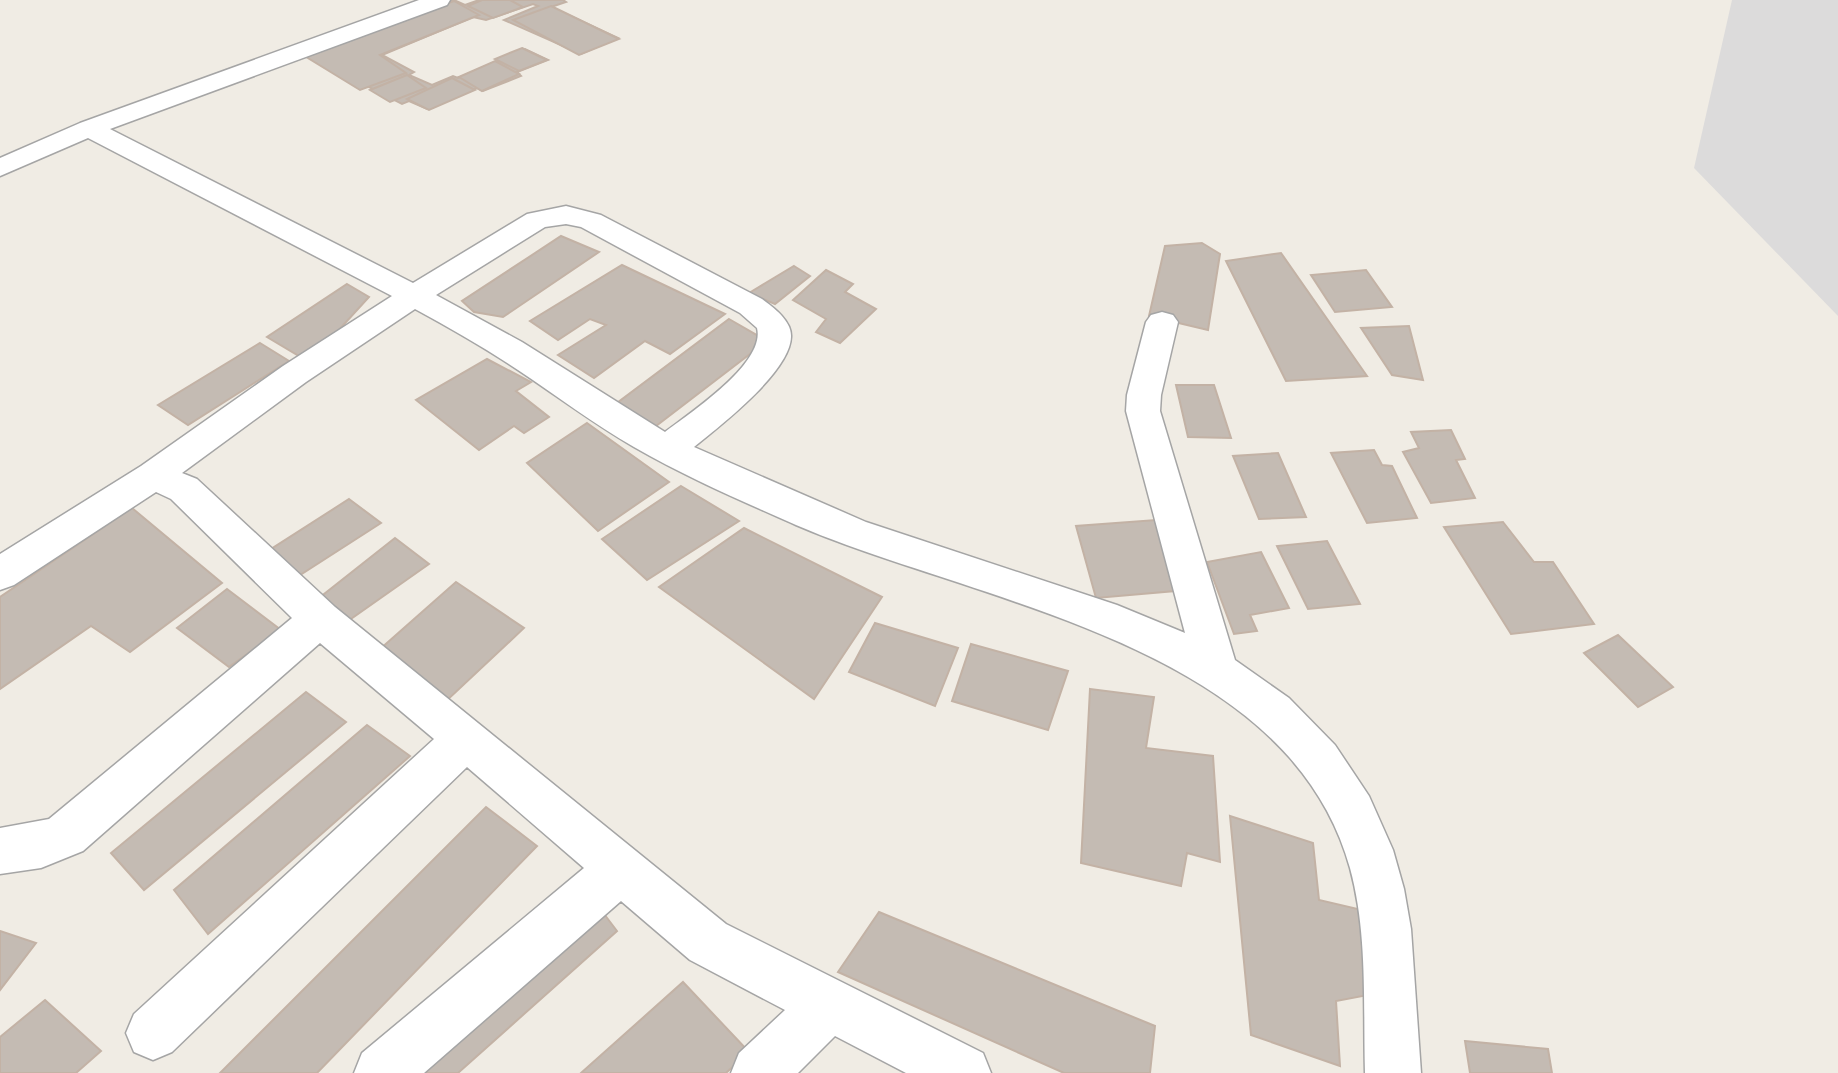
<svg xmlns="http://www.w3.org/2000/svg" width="1838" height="1073" font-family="Overpass,sans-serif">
  <rect width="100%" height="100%" fill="#f0ece4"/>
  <path fill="#dcdbdb" d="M 1732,0 L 1838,0 L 1838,316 L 1694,168 Z"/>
  <g fill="#c4bbb3" stroke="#c3b2a5" stroke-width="2">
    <path d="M 454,0 L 465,5 L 479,0 L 563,0 L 566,2 L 551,7 L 618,38 L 581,54 L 504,20 L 538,6 L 533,4 L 486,20 L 473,17 L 382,55 L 414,72 L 409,75 L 432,85 L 453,76 L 458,78 L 525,49 L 548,60 L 517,72 L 521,76 L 483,91 L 477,88 L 427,109 L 409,101 L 402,104 L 304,54 Z"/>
    <path d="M 482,0 L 510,0 L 523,7 L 493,18 L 468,6 Z"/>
    <path d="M 454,1 L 479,15 L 380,55 L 406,73 L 360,90 L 303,55 Z"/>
    <path d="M 551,6 L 619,39 L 579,55 L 513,20 Z"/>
    <path d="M 522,48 L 547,60 L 519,71 L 495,59 Z"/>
    <path d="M 495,61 L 519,74 L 482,91 L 459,77 Z"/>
    <path d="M 407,75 L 426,88 L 390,102 L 370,90 Z"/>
    <path d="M 452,78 L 475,90 L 429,110 L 407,99 Z"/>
    <path d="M 561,236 L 599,252 L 503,317 L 474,312 L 462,301 Z"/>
    <path d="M 1202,243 L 1220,254 L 1208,330 L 1149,316 L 1165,246 Z"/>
    <path d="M 1281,253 L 1367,376 L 1286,381 L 1226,261 Z"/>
    <path d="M 622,265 L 725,314 L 670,354 L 645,341 L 594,378 L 558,355 L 606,325 L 590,319 L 558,340 L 530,321 Z"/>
    <path d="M 794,266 L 810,276 L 775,304 L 749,293 Z"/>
    <path d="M 826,270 L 853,284 L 845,292 L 876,309 L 840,343 L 816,332 L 826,319 L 793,300 Z"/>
    <path d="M 1366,270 L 1392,307 L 1335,312 L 1311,275 Z"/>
    <path d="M 347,284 L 369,297 L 337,332 L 299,356 L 267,337 Z"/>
    <path d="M 729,319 L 767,341 L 656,426 L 617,403 Z"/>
    <path d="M 1409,326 L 1423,380 L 1392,375 L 1361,328 Z"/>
    <path d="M 260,343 L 289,361 L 188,425 L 158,405 Z"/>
    <path d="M 487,359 L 531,382 L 516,391 L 549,417 L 524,433 L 514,426 L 479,450 L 416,400 Z"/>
    <path d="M 1176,385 L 1214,385 L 1231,438 L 1188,437 Z"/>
    <path d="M 587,423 L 669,482 L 598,531 L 527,463 Z"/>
    <path d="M 1451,430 L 1465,459 L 1456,460 L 1475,498 L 1431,503 L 1403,452 L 1419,448 L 1411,432 Z"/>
    <path d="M 1374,450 L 1382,465 L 1392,466 L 1417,518 L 1367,523 L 1331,453 Z"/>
    <path d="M 1278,453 L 1306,517 L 1259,519 L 1233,456 Z"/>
    <path d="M 681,486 L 739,521 L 647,580 L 602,539 Z"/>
    <path d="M 349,499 L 381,523 L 297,577 L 268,551 Z"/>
    <path d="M 132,508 L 222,583 L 130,652 L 91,626 L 0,689 L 0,597 Z"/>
    <path d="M 1156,520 L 1175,591 L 1096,598 L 1076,526 Z"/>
    <path d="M 1503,522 L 1534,562 L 1553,562 L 1594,624 L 1511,634 L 1444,527 Z"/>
    <path d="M 744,528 L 882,597 L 814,699 L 659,587 Z"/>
    <path d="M 395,538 L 429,564 L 348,621 L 319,598 Z"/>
    <path d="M 1327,541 L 1360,604 L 1308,609 L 1277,546 Z"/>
    <path d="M 1261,552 L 1289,608 L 1250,615 L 1257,631 L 1234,634 L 1207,562 Z"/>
    <path d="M 456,582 L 524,628 L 443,704 L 379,650 Z"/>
    <path d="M 227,589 L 281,630 L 229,667 L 177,628 Z"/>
    <path d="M 875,623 L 958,648 L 935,706 L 849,672 Z"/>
    <path d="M 1618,635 L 1673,687 L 1638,707 L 1584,653 Z"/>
    <path d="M 971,644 L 1068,671 L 1048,730 L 952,701 Z"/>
    <path d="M 1090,689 L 1154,697 L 1146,748 L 1213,756 L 1220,862 L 1187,853 L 1181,886 L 1081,863 Z"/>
    <path d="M 306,692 L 346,722 L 144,890 L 111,853 Z"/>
    <path d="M 367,725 L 410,756 L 208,934 L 174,890 Z"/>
    <path d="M 486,807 L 537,846 L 317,1073 L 220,1073 Z"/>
    <path d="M 1230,816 L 1313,843 L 1319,900 L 1362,910 L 1368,995 L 1336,1001 L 1340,1066 L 1251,1035 Z"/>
    <path d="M 598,906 L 617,931 L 458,1073 L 404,1073 Z"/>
    <path d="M 879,912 L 1155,1026 L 1150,1073 L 1064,1073 L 838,972 Z"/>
    <path d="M 0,931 L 36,943 L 0,990 Z"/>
    <path d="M 683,982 L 749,1052 L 726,1073 L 581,1073 Z"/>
    <path d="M 45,1000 L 101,1051 L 76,1073 L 0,1073 L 0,1037 Z"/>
    <path d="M 1465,1041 L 1548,1049 L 1552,1073 L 1470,1073 Z"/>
  </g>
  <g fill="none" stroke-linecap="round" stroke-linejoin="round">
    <g stroke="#a5a5a5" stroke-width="3">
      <path id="minor" d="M 419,0 L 450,0 L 447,5 L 110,129 L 413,283 L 527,214 L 566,206 L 601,215 L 762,299 C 774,308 792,321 791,337 C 790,372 720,426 694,447 L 866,522 L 1117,605 L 1185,633 L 1126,411 L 1127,395 L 1146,322 L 1151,315 L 1162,312 L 1173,315 L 1178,322 L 1161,395 L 1160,411 L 1235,660 L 1289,698 L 1335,745 L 1369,796 L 1393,850 L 1404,889 L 1411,929 L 1421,1073 L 1365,1073 C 1363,1005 1368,934 1350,868 C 1287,643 980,604 796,525 C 742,501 686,477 634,447 C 594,424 557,396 518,370 C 485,348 450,328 415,309 L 306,382 L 182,473 L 197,479 L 335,607 L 726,924 L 983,1053 L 991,1073 L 906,1073 L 835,1036 L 798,1073 L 731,1073 L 739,1053 L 785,1010 L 690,960 L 621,901 L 424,1073 L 354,1073 L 362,1053 L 584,868 L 467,767 L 172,1052 L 153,1060 L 134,1052 L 126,1033 L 134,1014 L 434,739 L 320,643 L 83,851 L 41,868 L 0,874 L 0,828 L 49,819 L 292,618 L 171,499 L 156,492 L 14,585 L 0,590 L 0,554 L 141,466 L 283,366 L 392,296 L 88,138 L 0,176 L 0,158 L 80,123 ZM 566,224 L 581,227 L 740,313 L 757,328 C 766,363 690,413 665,432 L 522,342 L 436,295 L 545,227 Z"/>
    </g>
    <use href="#minor" fill="#fff" fill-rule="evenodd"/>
  </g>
</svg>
